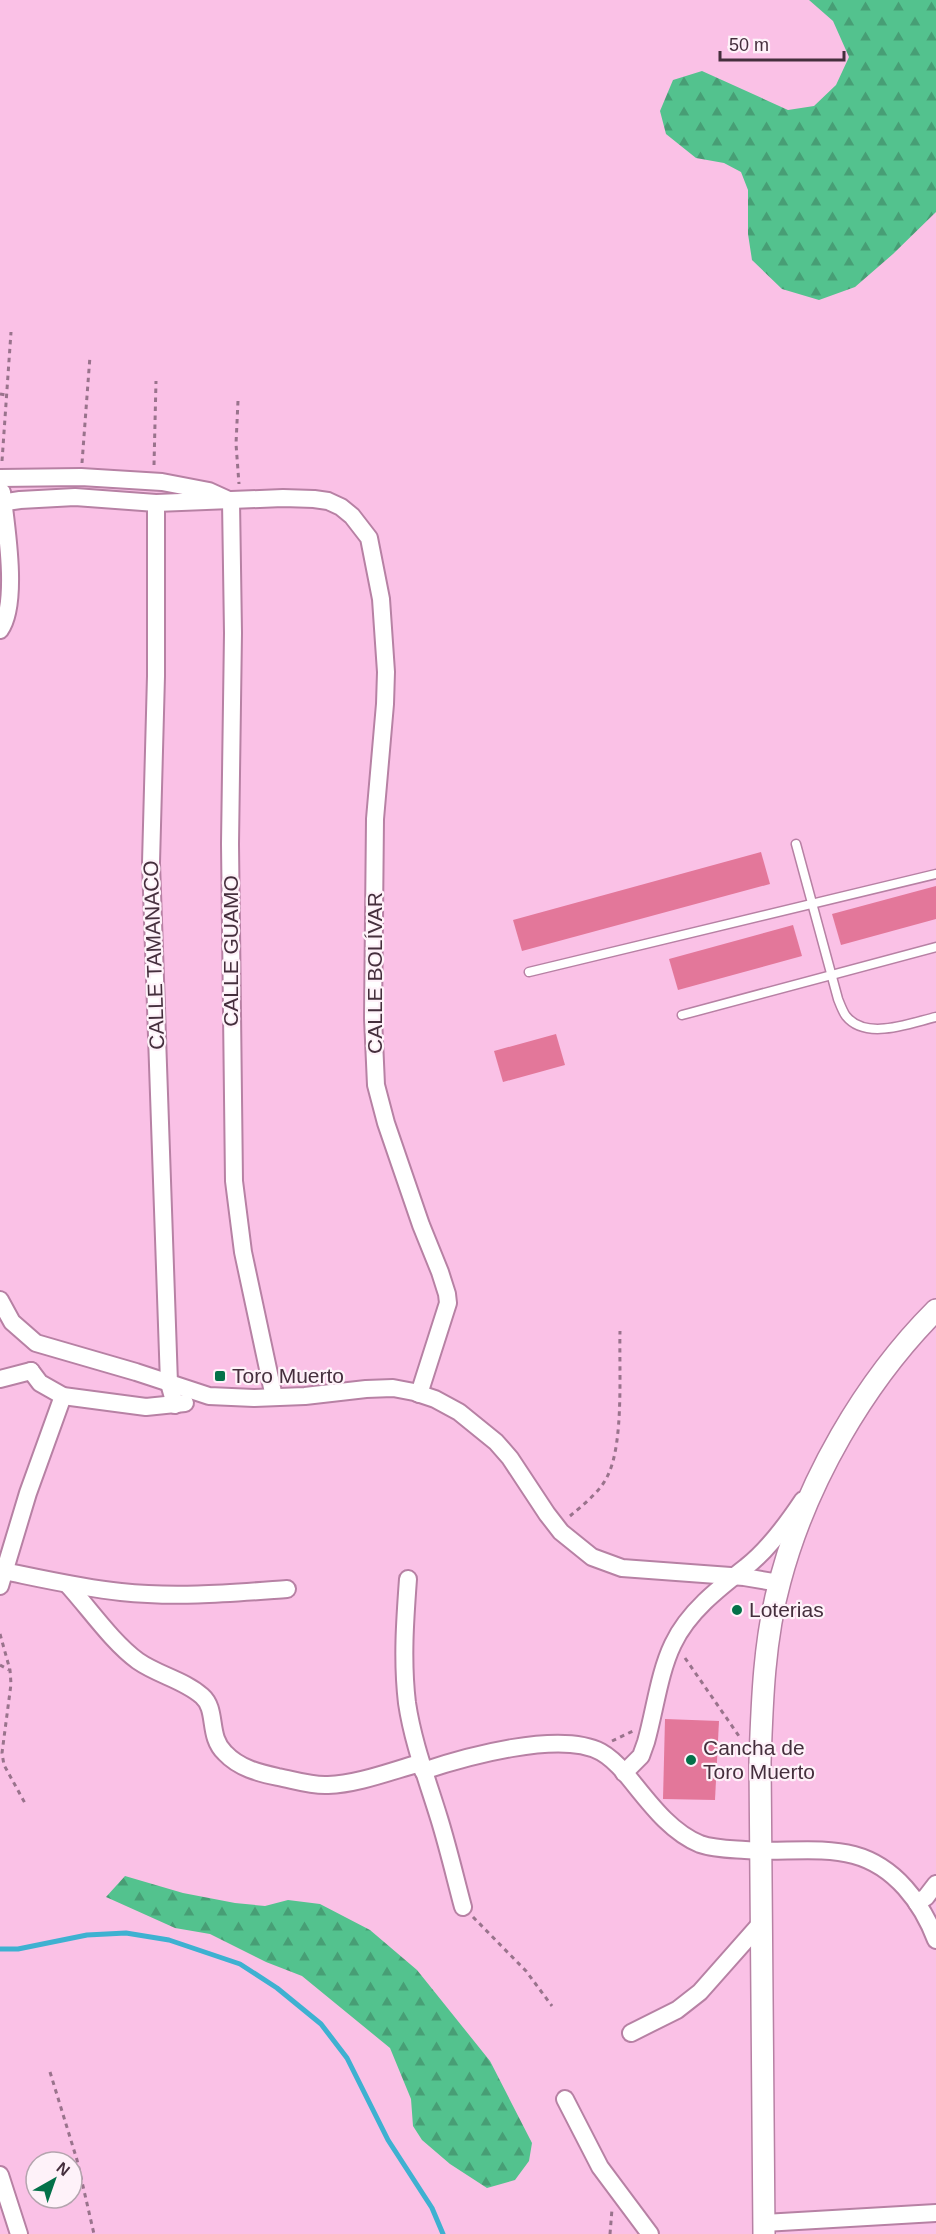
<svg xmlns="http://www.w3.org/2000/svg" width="936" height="2234" font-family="Arial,sans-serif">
  <defs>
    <pattern id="forest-firs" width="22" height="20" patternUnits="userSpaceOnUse" patternTransform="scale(1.5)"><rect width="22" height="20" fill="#53c28e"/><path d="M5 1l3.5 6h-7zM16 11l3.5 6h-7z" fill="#479e75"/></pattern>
  </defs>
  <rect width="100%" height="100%" fill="#fac1e6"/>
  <g fill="url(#forest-firs)">
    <path d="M 809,0 L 936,0 L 936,212 L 893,254 L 855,287 L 819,300 L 782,289 L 752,260 L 748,234 L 748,190 L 741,172 L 724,163 L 696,158 L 666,134 L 660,111 L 673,80 L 702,71 L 788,110 L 814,106 L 836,85 L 849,57 L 833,21 Z"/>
    <path d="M 125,1876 L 183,1893 L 235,1903 L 265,1906 L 288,1900 L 320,1904 L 370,1930 L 417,1970 L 490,2061 L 532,2143 L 529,2161 L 515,2180 L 487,2188 L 450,2164 L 422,2140 L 413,2126 L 411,2099 L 390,2048 L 302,1976 L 266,1962 L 210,1934 L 175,1928 L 106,1897 Z"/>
  </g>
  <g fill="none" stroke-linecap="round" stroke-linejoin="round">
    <path stroke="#3eb1d1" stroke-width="5" d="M 0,1949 L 18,1949 L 87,1935 L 126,1933 L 169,1940 L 240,1964 L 277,1988 L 321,2024 L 347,2058 L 388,2140 L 432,2208 L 443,2234"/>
  </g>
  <g fill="#e3779a">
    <path d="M 761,852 L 770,884 L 522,951 L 513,920 Z"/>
    <path d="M 936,886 L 936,919 L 841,945 L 832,914 Z"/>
    <path d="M 793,925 L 802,956 L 678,990 L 669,959 Z"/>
    <path d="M 556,1034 L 565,1065 L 503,1082 L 494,1051 Z"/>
    <path d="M 665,1719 L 719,1721 L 715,1800 L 663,1799 Z"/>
  </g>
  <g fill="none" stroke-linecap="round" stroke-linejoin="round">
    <g stroke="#b781a4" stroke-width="11">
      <g id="service">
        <path d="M 796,844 L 838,999 C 840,1004 843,1012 846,1016 C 866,1041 910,1023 936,1017"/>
        <path d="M 529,972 L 936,874"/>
        <path d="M 682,1015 L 936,947"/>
      </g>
    </g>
    <g stroke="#b781a4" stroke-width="20">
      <g id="minor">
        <path d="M 0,478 L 81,477 L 162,482 L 209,491 L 231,501 L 233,633 L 230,844 L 234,1181 L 243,1252 L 274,1397"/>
        <path d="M 0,503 L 20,500 L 75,497 L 156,503 L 283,498 L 314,499 L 328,501 L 341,507 L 352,516 L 369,538 L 381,599 L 386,672 L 385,704 L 375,819 L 373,1018 L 376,1085 L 386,1123 L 421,1225 L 440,1272 L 447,1294 L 448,1303 L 419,1394"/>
        <path d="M 156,503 L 156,676 L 151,863 L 169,1383 L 175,1405"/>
        <path d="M 0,630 C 19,604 6,525 2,492"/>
        <path d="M 0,1300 L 12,1322 L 36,1343 L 136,1372 L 209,1396 L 254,1398 L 305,1396 L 366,1389 L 393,1388 L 414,1392 L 435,1399 L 459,1412 L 496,1442 L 510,1458 L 547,1514 L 561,1532 L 592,1557 L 622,1568 L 744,1577 L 779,1583"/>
        <path d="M 31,1371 L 40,1383 L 63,1396 L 146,1407 L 185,1403"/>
        <path d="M 0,1379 L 31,1371"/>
        <path d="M 4,1571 C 43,1579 82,1588 121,1592 C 177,1598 232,1593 287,1589"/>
        <path d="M 408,1579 C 405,1620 402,1661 407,1703 C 413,1743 427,1779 439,1818 C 448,1847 455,1877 463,1907"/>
        <path d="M 67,1584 C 89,1608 112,1642 138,1661 C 158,1675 184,1680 202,1696 C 218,1710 207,1736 225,1753 C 239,1768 259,1773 278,1777 C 294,1780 311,1786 328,1785 C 358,1784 391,1771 420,1763"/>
        <path d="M 0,1586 L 28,1493 L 63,1396"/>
        <path d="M 423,1771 C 465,1757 560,1730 601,1752 C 610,1757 618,1765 625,1773 C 646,1798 668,1831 700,1844 C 714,1849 731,1849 745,1850 C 780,1853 821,1846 854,1855 C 895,1866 922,1903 936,1940"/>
        <path d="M 624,1773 L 641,1756 L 646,1742 C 655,1710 659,1673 673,1644 C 688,1612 719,1588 746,1567 C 768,1550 787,1524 803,1500"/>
        <path d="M 917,1903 L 926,1897 L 936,1884"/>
        <path d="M 631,2033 L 677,2010 L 700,1992 L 761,1923"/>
        <path d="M 565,2099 L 600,2167 L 650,2234"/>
        <path d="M 0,2175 L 19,2234"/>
        <path d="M 764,2223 L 936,2213"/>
      </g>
    </g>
    <g stroke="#b781a4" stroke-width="24">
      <path id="tertiary" d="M 764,2234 L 760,1762 C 762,1702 764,1639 780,1581 C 806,1483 864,1382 936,1310"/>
    </g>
    <g stroke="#99738c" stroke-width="3" stroke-dasharray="4.5 4.5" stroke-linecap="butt">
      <path d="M 0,394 L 6,395"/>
      <path d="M 238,401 L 236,444 L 239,484"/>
      <path d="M 2,461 L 11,332"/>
      <path d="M 82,463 L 90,356"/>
      <path d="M 154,465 L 156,381"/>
      <path d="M 570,1516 C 583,1505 601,1491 608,1475 C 624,1442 619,1369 620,1331"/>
      <path d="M 0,1634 L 10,1670 L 11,1684 L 2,1753 L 4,1765 L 26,1805"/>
      <path d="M 685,1658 L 741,1739"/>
      <path d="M 0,1665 L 9,1670"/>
      <path d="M 612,1741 L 633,1731"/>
      <path d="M 473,1917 L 526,1971 L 552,2006"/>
      <path d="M 50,2072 L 77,2160 L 94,2234"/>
      <path d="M 610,2234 L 612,2209"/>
    </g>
    <use href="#service" stroke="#fff" stroke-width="8"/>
    <use href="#minor" stroke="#fff" stroke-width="16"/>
    <use href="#tertiary" stroke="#fff" stroke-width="21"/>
  </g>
  <g fill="#037149" stroke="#fef2f9" stroke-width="2">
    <rect x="214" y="1370" width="12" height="12" rx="3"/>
    <circle cx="737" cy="1610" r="6"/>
    <circle cx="691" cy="1760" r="6"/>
  </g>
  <g text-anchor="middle" stroke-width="4.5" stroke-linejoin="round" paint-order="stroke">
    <g font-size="21" fill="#452f3d" stroke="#fef2f9">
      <text transform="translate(231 951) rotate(-90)" y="7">CALLE GUAMO</text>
      <text transform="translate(154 955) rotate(-92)" y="7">CALLE TAMANACO</text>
      <text transform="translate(375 973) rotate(-90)" y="7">CALLE BOLÍVAR</text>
    </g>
    <g font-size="21" fill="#452f3d" stroke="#fef2f9" text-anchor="start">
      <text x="232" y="1383">Toro Muerto</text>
      <text x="749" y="1617">Loterias</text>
      <text x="703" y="1755">Cancha de<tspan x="703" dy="24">Toro Muerto</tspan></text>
    </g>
  </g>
  <g transform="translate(54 2180) rotate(40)"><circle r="28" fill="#fef2f9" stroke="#b4a4ae" stroke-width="1.5"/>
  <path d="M0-4.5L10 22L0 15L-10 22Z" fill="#037149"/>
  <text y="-9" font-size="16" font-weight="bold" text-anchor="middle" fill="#452f3d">N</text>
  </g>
  <path d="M720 51v9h124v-9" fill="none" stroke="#452f3d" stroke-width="3"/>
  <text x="729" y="51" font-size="18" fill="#452f3d" stroke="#fef2f9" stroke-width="4.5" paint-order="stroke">50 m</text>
</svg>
